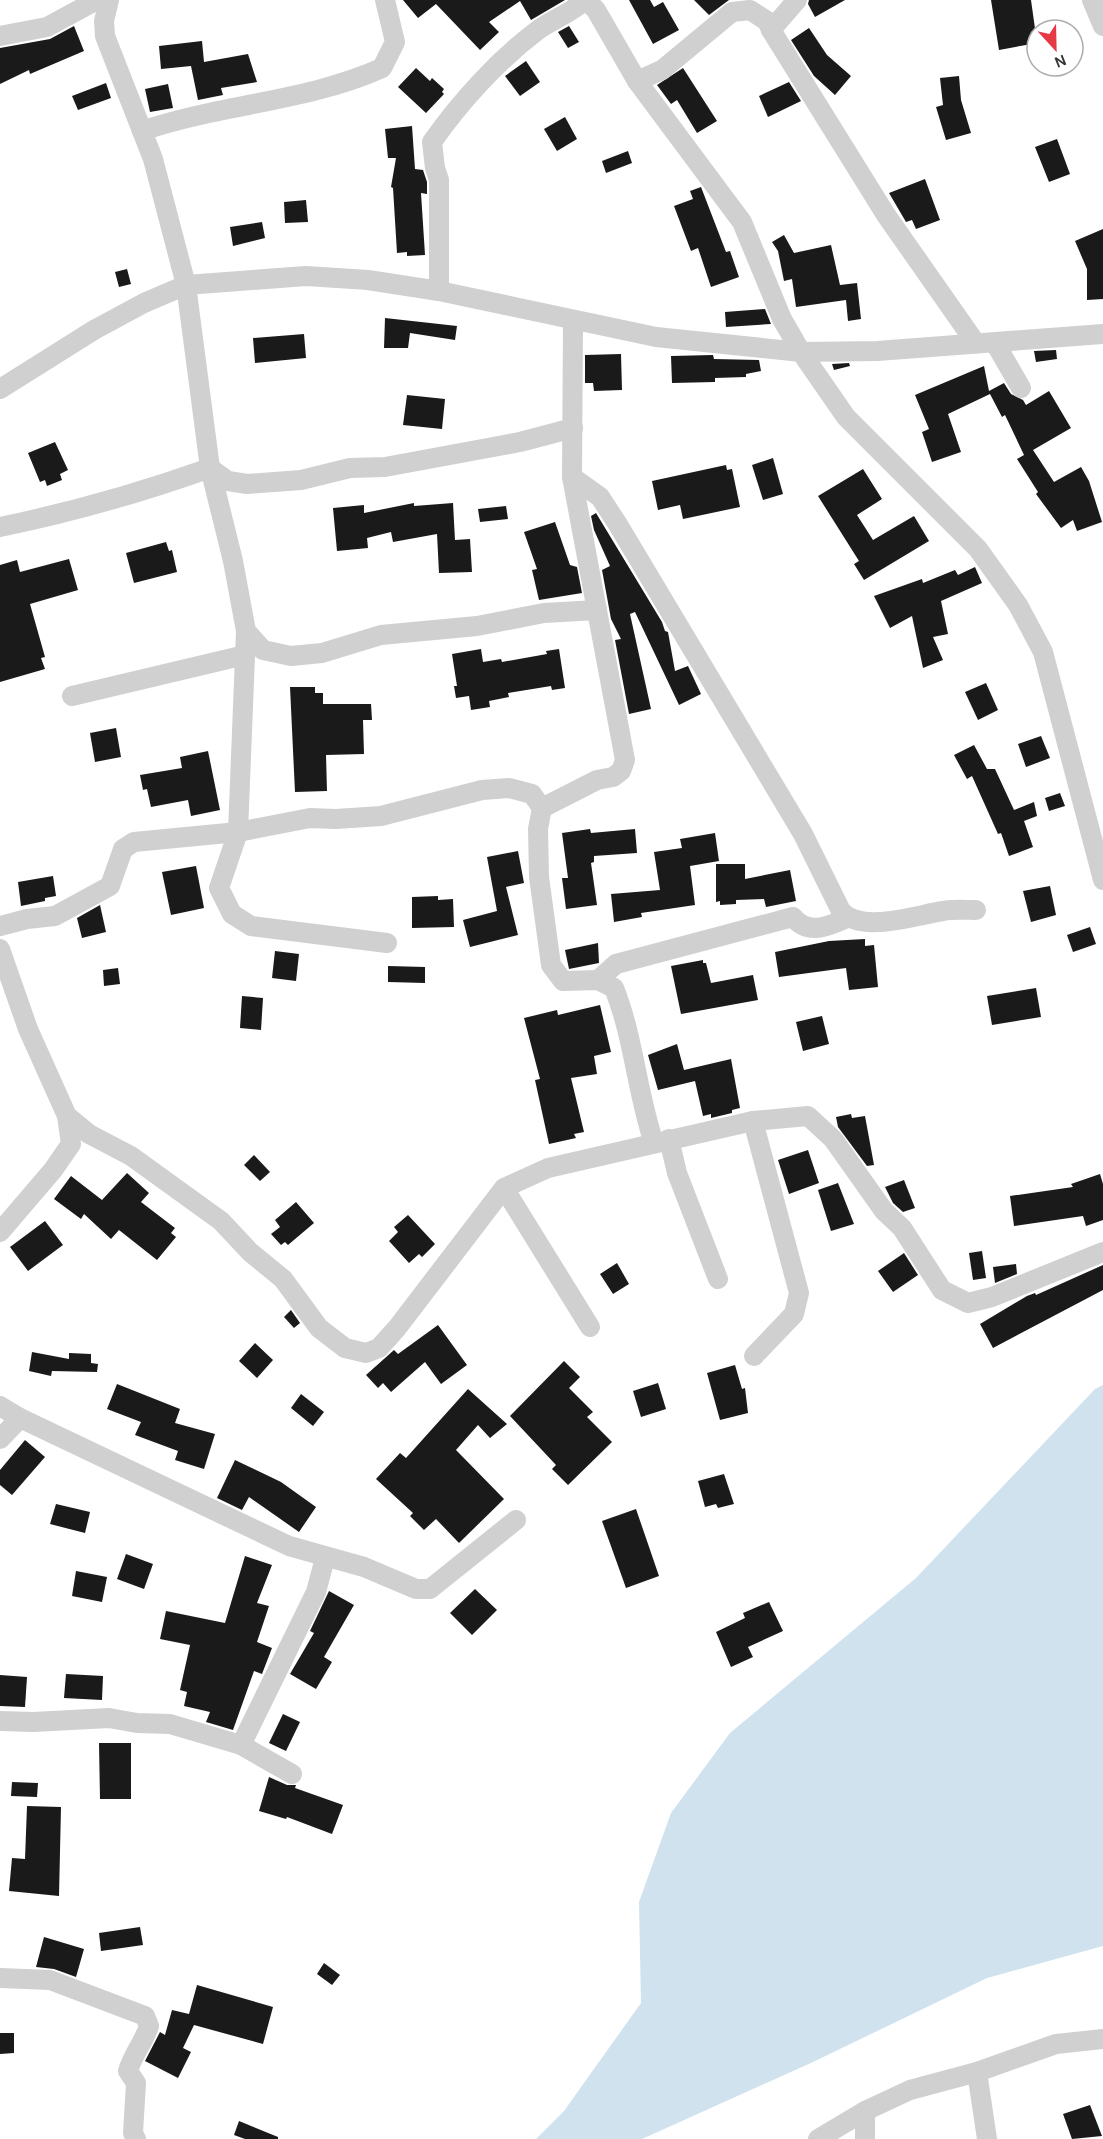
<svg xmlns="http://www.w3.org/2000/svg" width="1103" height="2139" font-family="Karla,sans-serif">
  <rect width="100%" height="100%" fill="#fff"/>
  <path fill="#cfe2ee" d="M 1103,1385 L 1103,1946 L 987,1978 L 813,2062 L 642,2139 L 536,2139 L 564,2111 L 641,2003 L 639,1902 L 671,1813 L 730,1733 L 916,1578 L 1095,1389 Z"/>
  <g fill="#1a1a1a">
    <path d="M 403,0 L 565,0 L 531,20 L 520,1 L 489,22 L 499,32 L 480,50 L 436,4 L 418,18 Z"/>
    <path d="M 629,0 L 650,0 L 654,7 L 663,2 L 679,30 L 653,44 Z"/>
    <path d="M 694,0 L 729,0 L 709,15 Z"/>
    <path d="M 809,0 L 845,0 L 815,17 L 808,4 Z"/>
    <path d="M 991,0 L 1031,0 L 1037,43 L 999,50 Z"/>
    <path d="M 74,26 L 84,51 L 30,74 L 29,70 L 0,84 L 0,48 L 50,39 Z"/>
    <path d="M 569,26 L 579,42 L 568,48 L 558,32 Z"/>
    <path d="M 809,28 L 827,55 L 851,76 L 835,95 L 814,76 L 791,40 Z"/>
    <path d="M 202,41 L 204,62 L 248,54 L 257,82 L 221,88 L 223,95 L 198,100 L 191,66 L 161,69 L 159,46 Z"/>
    <path d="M 526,61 L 540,82 L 520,96 L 505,76 Z"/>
    <path d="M 416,68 L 430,81 L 432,78 L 444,89 L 442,92 L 444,94 L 426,113 L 398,87 Z"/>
    <path d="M 683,68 L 717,121 L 697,133 L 677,100 L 671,104 L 657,85 Z"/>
    <path d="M 959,76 L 961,100 L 971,133 L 946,140 L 936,107 L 943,105 L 940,78 Z"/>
    <path d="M 789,82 L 801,101 L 768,117 L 759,96 Z"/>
    <path d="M 106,83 L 111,98 L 78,110 L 72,96 Z"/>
    <path d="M 168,84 L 173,108 L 150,112 L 145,89 Z"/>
    <path d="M 565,117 L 577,139 L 557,151 L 544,129 Z"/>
    <path d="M 412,126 L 415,169 L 423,170 L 427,182 L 427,194 L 421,193 L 425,255 L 407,256 L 407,252 L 397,253 L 393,188 L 391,187 L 396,158 L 388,158 L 385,129 Z"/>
    <path d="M 1057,139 L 1070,174 L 1049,182 L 1035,147 Z"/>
    <path d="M 628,151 L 632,163 L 606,173 L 602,161 Z"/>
    <path d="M 925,179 L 940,220 L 916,229 L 912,220 L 906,222 L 889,193 Z"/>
    <path d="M 701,187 L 726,252 L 730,251 L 739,277 L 711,287 L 698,248 L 691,251 L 674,206 L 693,199 L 690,191 Z"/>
    <path d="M 306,200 L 308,222 L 285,223 L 284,202 Z"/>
    <path d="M 262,222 L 265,238 L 233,246 L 230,227 Z"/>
    <path d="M 1103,229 L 1103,299 L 1087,300 L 1087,269 L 1075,241 Z"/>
    <path d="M 784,235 L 794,253 L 831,245 L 840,285 L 857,283 L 861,319 L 848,321 L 846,300 L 796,307 L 792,279 L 784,281 L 778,251 L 772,242 Z"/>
    <path d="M 127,269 L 131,284 L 119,287 L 115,272 Z"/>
    <path d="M 765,309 L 771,324 L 726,327 L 725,312 Z"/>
    <path d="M 385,318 L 457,326 L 455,340 L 410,333 L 408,348 L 384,348 Z"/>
    <path d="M 304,334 L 306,358 L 255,363 L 253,338 Z"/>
    <path d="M 1056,350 L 1057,359 L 1036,362 L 1034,351 Z"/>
    <path d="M 621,354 L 622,390 L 594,391 L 593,383 L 585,383 L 585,355 Z"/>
    <path d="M 713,355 L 714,359 L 759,360 L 761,371 L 746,374 L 746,377 L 715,378 L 715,382 L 672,383 L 671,356 Z"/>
    <path d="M 849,363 L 850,366 L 834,370 L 832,364 Z"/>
    <path d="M 984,366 L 989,391 L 1004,383 L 1011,394 L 1023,400 L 1026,405 L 1049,391 L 1071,428 L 1033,450 L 1054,482 L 1081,467 L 1089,481 L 1102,522 L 1077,531 L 1073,520 L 1061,528 L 1036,494 L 1038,492 L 1017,459 L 1024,455 L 1005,415 L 1002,417 L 990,394 L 948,414 L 961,452 L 932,462 L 922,432 L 929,429 L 915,395 Z"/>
    <path d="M 407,395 L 445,399 L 442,429 L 403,425 Z"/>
    <path d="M 55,442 L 68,470 L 60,474 L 62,480 L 47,486 L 45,480 L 40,482 L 28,453 Z"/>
    <path d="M 773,458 L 783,494 L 763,500 L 752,465 Z"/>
    <path d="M 726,465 L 727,470 L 732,469 L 740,507 L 683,519 L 680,505 L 658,510 L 652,481 Z"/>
    <path d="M 863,469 L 882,499 L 857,515 L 873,540 L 914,516 L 929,541 L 864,580 L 854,564 L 859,561 L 818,496 Z"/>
    <path d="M 414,503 L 414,506 L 453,503 L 455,540 L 470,539 L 472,572 L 439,573 L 437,534 L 393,542 L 391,532 L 367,538 L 368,548 L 337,551 L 333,508 L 364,505 L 364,513 Z"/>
    <path d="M 506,506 L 508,519 L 480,522 L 478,509 Z"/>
    <path d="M 596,513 L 662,622 L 665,631 L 668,632 L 675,671 L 688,666 L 701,694 L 679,705 L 635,612 L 630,614 L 651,709 L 629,714 L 615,640 L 621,639 L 611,619 L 602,570 L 610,566 L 594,530 L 591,516 Z"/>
    <path d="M 555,522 L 570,565 L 577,567 L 582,593 L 539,600 L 532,570 L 537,569 L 524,532 Z"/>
    <path d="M 166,542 L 169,551 L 172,550 L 177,572 L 134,583 L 126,553 Z"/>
    <path d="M 69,559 L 78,590 L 30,604 L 45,657 L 41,658 L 45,669 L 0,682 L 0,565 L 17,560 L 20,572 Z"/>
    <path d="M 975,567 L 982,583 L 941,601 L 948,634 L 933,637 L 943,660 L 923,668 L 912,616 L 890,628 L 874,596 L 922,579 L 923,583 L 955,570 L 958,575 Z"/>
    <path d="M 481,649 L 483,662 L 501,659 L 502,662 L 547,654 L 546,651 L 559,649 L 565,688 L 552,690 L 551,686 L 508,693 L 509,697 L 489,701 L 490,707 L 471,710 L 469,696 L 456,698 L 454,686 L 457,686 L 452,654 Z"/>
    <path d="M 986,683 L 998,710 L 978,720 L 965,692 Z"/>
    <path d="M 290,687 L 315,687 L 315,693 L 323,693 L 323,704 L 371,704 L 372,720 L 363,720 L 364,754 L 326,755 L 327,791 L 295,792 Z"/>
    <path d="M 116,728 L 121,757 L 95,762 L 90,733 Z"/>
    <path d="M 1041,736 L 1050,758 L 1026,767 L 1018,744 Z"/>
    <path d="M 974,745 L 987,769 L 995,769 L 1014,810 L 1034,802 L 1037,816 L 1024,821 L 1033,847 L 1009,856 L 1001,833 L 998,834 L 972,776 L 967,779 L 954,755 Z"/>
    <path d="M 208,751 L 220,810 L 191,816 L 188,800 L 151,807 L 147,789 L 143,790 L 140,775 L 182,768 L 180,757 Z"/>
    <path d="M 1060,793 L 1065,806 L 1049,811 L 1045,798 Z"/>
    <path d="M 590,829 L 591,833 L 635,829 L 637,853 L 594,856 L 594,862 L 591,863 L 597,905 L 566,909 L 562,878 L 568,878 L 562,833 Z"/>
    <path d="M 715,833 L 719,861 L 690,866 L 695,905 L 641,913 L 642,917 L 614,922 L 611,894 L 660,890 L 654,852 L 682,848 L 680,839 Z"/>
    <path d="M 518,851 L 524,883 L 506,887 L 518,935 L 470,947 L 463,920 L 497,911 L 487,857 Z"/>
    <path d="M 716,864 L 745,864 L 745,879 L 790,870 L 796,901 L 766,907 L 764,899 L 736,900 L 736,904 L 720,905 L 720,901 L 716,902 Z"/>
    <path d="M 196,866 L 204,908 L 171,915 L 162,872 Z"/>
    <path d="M 53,876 L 56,896 L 45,898 L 45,901 L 21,906 L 18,882 Z"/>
    <path d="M 1050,886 L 1056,915 L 1031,922 L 1023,891 Z"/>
    <path d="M 438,896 L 438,900 L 453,899 L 454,927 L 412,928 L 412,897 Z"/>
    <path d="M 100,905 L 106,932 L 82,938 L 77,918 Z"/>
    <path d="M 1090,927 L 1096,944 L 1073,952 L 1067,935 Z"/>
    <path d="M 865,939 L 865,946 L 874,945 L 878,987 L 849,990 L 846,968 L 779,977 L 775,952 L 829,941 Z"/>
    <path d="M 598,943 L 599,963 L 569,969 L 565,950 Z"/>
    <path d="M 275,951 L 299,954 L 296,981 L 272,978 Z"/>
    <path d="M 703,960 L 703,963 L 706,963 L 711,983 L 753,975 L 758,1000 L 681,1014 L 671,966 Z"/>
    <path d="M 388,966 L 425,967 L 425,983 L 388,982 Z"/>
    <path d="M 118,968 L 120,984 L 104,986 L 103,970 Z"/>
    <path d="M 1036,988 L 1041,1017 L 992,1025 L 987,996 Z"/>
    <path d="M 242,996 L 263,998 L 261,1030 L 240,1028 Z"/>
    <path d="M 600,1005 L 611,1052 L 594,1056 L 597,1074 L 571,1078 L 584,1132 L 574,1134 L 576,1138 L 549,1144 L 535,1080 L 540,1079 L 524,1018 L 557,1010 L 558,1015 Z"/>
    <path d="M 822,1016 L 829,1044 L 803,1051 L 796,1022 Z"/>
    <path d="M 677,1044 L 684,1070 L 731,1059 L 740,1108 L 732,1110 L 732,1113 L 711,1118 L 711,1114 L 703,1116 L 695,1081 L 658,1090 L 648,1055 Z"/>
    <path d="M 851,1114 L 852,1118 L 865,1116 L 874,1165 L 867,1166 L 838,1127 L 836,1117 Z"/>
    <path d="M 808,1150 L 819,1183 L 789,1194 L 778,1160 Z"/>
    <path d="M 254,1155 L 270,1172 L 260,1181 L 244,1165 Z"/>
    <path d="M 127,1173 L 149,1193 L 141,1202 L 175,1228 L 171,1233 L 176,1237 L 157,1260 L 119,1230 L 111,1239 L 84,1214 L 81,1219 L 54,1199 L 71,1176 L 102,1200 Z"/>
    <path d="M 1100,1174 L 1103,1184 L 1103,1220 L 1086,1226 L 1083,1216 L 1014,1226 L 1010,1196 L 1073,1187 L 1071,1184 Z"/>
    <path d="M 904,1180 L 915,1208 L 903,1212 L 893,1203 L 885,1187 Z"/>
    <path d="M 838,1183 L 854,1224 L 831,1231 L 818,1190 Z"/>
    <path d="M 296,1202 L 314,1223 L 288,1245 L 285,1242 L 281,1245 L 271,1234 L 280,1227 L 275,1220 Z"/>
    <path d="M 408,1215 L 435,1244 L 422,1257 L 419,1254 L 409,1263 L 389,1241 L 398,1232 L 394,1227 Z"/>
    <path d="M 45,1221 L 63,1245 L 28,1271 L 10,1247 Z"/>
    <path d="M 982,1251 L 986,1278 L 973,1280 L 969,1253 Z"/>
    <path d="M 904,1253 L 918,1275 L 893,1292 L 878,1271 Z"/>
    <path d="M 617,1263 L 629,1284 L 613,1294 L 600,1274 Z"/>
    <path d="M 1016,1264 L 1017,1274 L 995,1283 L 993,1267 Z"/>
    <path d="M 1103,1265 L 1103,1290 L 993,1348 L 980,1324 L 1027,1296 L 1035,1293 L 1036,1295 Z"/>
    <path d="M 291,1310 L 300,1323 L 294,1328 L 284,1317 Z"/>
    <path d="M 438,1325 L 467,1365 L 441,1384 L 425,1362 L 391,1392 L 383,1383 L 378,1388 L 366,1375 L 394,1350 L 398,1354 Z"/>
    <path d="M 255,1343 L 273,1360 L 257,1378 L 239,1361 Z"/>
    <path d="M 32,1352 L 69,1359 L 69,1353 L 91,1354 L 91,1363 L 98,1364 L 97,1372 L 52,1371 L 51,1376 L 29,1371 Z"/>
    <path d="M 564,1361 L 580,1377 L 569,1388 L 593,1412 L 587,1417 L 612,1442 L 568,1485 L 552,1469 L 556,1465 L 510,1416 Z"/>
    <path d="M 735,1365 L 742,1389 L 745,1388 L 748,1413 L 720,1420 L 707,1373 Z"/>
    <path d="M 658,1383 L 666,1409 L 641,1417 L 633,1391 Z"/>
    <path d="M 117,1384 L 180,1409 L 175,1423 L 215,1434 L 204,1469 L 175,1460 L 178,1451 L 135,1435 L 141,1422 L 107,1409 Z"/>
    <path d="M 468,1389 L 507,1424 L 490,1438 L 478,1425 L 456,1450 L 504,1499 L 459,1543 L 436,1519 L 424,1530 L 410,1516 L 413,1513 L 376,1479 L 400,1453 L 406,1458 Z"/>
    <path d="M 301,1394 L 324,1412 L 313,1426 L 291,1408 Z"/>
    <path d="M 25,1440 L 45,1457 L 12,1495 L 0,1485 L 0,1470 Z"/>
    <path d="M 235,1460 L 281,1482 L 316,1507 L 299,1532 L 249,1497 L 242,1510 L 217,1498 Z"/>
    <path d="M 724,1474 L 734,1504 L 718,1508 L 716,1504 L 705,1507 L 698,1481 Z"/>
    <path d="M 56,1504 L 90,1512 L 85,1533 L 50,1524 Z"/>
    <path d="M 636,1509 L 659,1576 L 626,1588 L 602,1521 Z"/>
    <path d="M 126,1554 L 153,1564 L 144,1589 L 117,1579 Z"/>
    <path d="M 245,1556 L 272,1565 L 257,1603 L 269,1606 L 257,1642 L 272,1648 L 262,1674 L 254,1671 L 233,1730 L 206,1722 L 210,1712 L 184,1706 L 187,1692 L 180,1690 L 190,1645 L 160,1639 L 166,1611 L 225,1623 Z"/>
    <path d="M 76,1571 L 107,1577 L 102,1602 L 72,1596 Z"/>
    <path d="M 475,1589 L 497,1610 L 472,1635 L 450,1613 Z"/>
    <path d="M 329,1591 L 354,1605 L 324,1657 L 332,1662 L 316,1689 L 290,1674 L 314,1633 L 310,1631 Z"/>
    <path d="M 769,1602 L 783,1631 L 748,1647 L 753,1657 L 731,1667 L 716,1632 L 745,1618 L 743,1613 Z"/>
    <path d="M 66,1674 L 103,1676 L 102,1700 L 64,1698 Z"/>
    <path d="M 0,1675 L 27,1677 L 25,1707 L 0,1706 Z"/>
    <path d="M 283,1714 L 300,1722 L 286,1751 L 269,1743 Z"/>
    <path d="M 99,1743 L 131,1743 L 131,1799 L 100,1799 Z"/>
    <path d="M 269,1777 L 287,1785 L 296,1785 L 295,1788 L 343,1805 L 332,1834 L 287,1817 L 286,1819 L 259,1811 Z"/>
    <path d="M 12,1782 L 38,1783 L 37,1797 L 11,1796 Z"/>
    <path d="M 27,1806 L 61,1807 L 59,1896 L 9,1891 L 12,1858 L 25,1859 Z"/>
    <path d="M 140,1927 L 143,1945 L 101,1951 L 99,1933 Z"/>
    <path d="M 44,1937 L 84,1949 L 76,1977 L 54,1969 L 36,1967 Z"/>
    <path d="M 324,1963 L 340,1975 L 332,1985 L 317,1974 Z"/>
    <path d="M 197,1985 L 273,2007 L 263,2044 L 194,2025 L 183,2048 L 191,2052 L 178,2078 L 145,2061 L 160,2032 L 165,2035 L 172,2010 L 189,2014 Z"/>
    <path d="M 0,2033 L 14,2033 L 14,2053 L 0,2054 Z"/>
    <path d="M 1090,2105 L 1102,2136 L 1072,2139 L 1063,2114 Z"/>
    <path d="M 239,2121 L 278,2137 L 278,2139 L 245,2139 L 234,2135 Z"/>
  </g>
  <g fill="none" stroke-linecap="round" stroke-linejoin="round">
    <g stroke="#d0d0d0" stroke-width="20">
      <path d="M 109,0 L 104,21 L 105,36 L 153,159 L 186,285 L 210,468 L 233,561 L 246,631 L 238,832 L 219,888 L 232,914 L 251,926 L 387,943"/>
      <path d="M 586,0 L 596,10 L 637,81 L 742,222 L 782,319 L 801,352 L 846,417 L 978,549 L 1018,605 L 1043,652 L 1103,880"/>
      <path d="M 1092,0 L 1103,26"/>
      <path d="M 771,30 L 886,215 L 975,342"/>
      <path d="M 0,36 L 47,27 L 97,0"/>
      <path d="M 637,81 L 662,70 L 732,12 L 750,10 L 767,21 L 771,30 L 797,0"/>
      <path d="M 142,131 C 220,104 306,102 382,68 L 395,42 L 385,0"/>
      <path d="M 439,291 L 439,180 L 435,168 L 432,142 C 460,102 498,60 538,30 C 553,19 572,13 585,0"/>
      <path d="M 573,321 L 572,477 L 625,760 L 621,771 L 613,777 L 597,780 L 542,808 L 538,829 L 539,877 L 551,965 L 563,981 L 598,980 L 614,988 C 634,1038 637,1093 654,1143"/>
      <path d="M 995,343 L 1021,388"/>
      <path d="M 0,389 L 94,330 L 144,303 L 186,285 L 306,276 L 368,280 L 439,291 L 656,337 L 801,352 L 877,351 L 1103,334"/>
      <path d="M 572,477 L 600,497 L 617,523 L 803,834 L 841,911 C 862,934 916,915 943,911 C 954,909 965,910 976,910"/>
      <path d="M 0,527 C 73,512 140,493 210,468 L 228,481 L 247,484 L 301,480 L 350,468 L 385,467 L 520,442 L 573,428"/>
      <path d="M 246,631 L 263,650 L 291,656 L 322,653 L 381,635 L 477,626 L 544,613 L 597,610"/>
      <path d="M 72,696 L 245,655"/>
      <path d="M 0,926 L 27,919 L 55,916 L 110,886 L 123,849 L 134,842 L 238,832 L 310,818 L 336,819 L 381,816 L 482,790 L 509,788 L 532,794 L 542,808"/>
      <path d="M 0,949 L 28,1029 L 67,1116 L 71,1144 L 53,1170 L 0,1232"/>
      <path d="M 598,980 L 616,964 L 793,917 C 808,936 829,926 847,918"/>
      <path d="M 67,1116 L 89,1134 L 131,1156 L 221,1221 L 250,1252 L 283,1279 L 319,1328 L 345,1348 L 366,1353 L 379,1348 L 397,1328 L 504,1188 L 548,1168 L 753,1121 L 799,1293 L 794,1314 L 754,1356"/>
      <path d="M 753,1121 L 808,1116 L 833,1139 L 884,1211 L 902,1228 L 942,1290 L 968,1303 L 992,1297 L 1103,1252"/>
      <path d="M 669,1139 L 677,1173 L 718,1279"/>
      <path d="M 504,1188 L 590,1327"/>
      <path d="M 0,1406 L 20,1418 L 289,1546 L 364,1567 L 416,1589 L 430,1589 L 516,1520"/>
      <path d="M 0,1439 L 20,1418"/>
      <path d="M 0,1721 L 33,1722 L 109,1718 L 137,1723 L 170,1724 L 241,1745 L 292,1774"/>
      <path d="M 241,1745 L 316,1592 L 325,1558"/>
      <path d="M 0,1978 L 50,1980 L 145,2016 L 149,2026 C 144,2042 133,2054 128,2071 L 136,2083 L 133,2133 L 136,2139"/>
      <path d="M 977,2072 L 987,2139"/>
      <path d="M 865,2111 L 865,2139"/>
      <path d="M 818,2139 L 865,2111 L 910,2090 L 977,2072 L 1056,2044 L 1103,2039"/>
    </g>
  </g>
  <g transform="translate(1055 48) rotate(158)"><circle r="28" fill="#ffffff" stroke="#adadad" stroke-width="1.5"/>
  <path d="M0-4.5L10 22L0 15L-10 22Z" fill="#e63946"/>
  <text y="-9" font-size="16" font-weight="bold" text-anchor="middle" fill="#333333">N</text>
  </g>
</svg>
